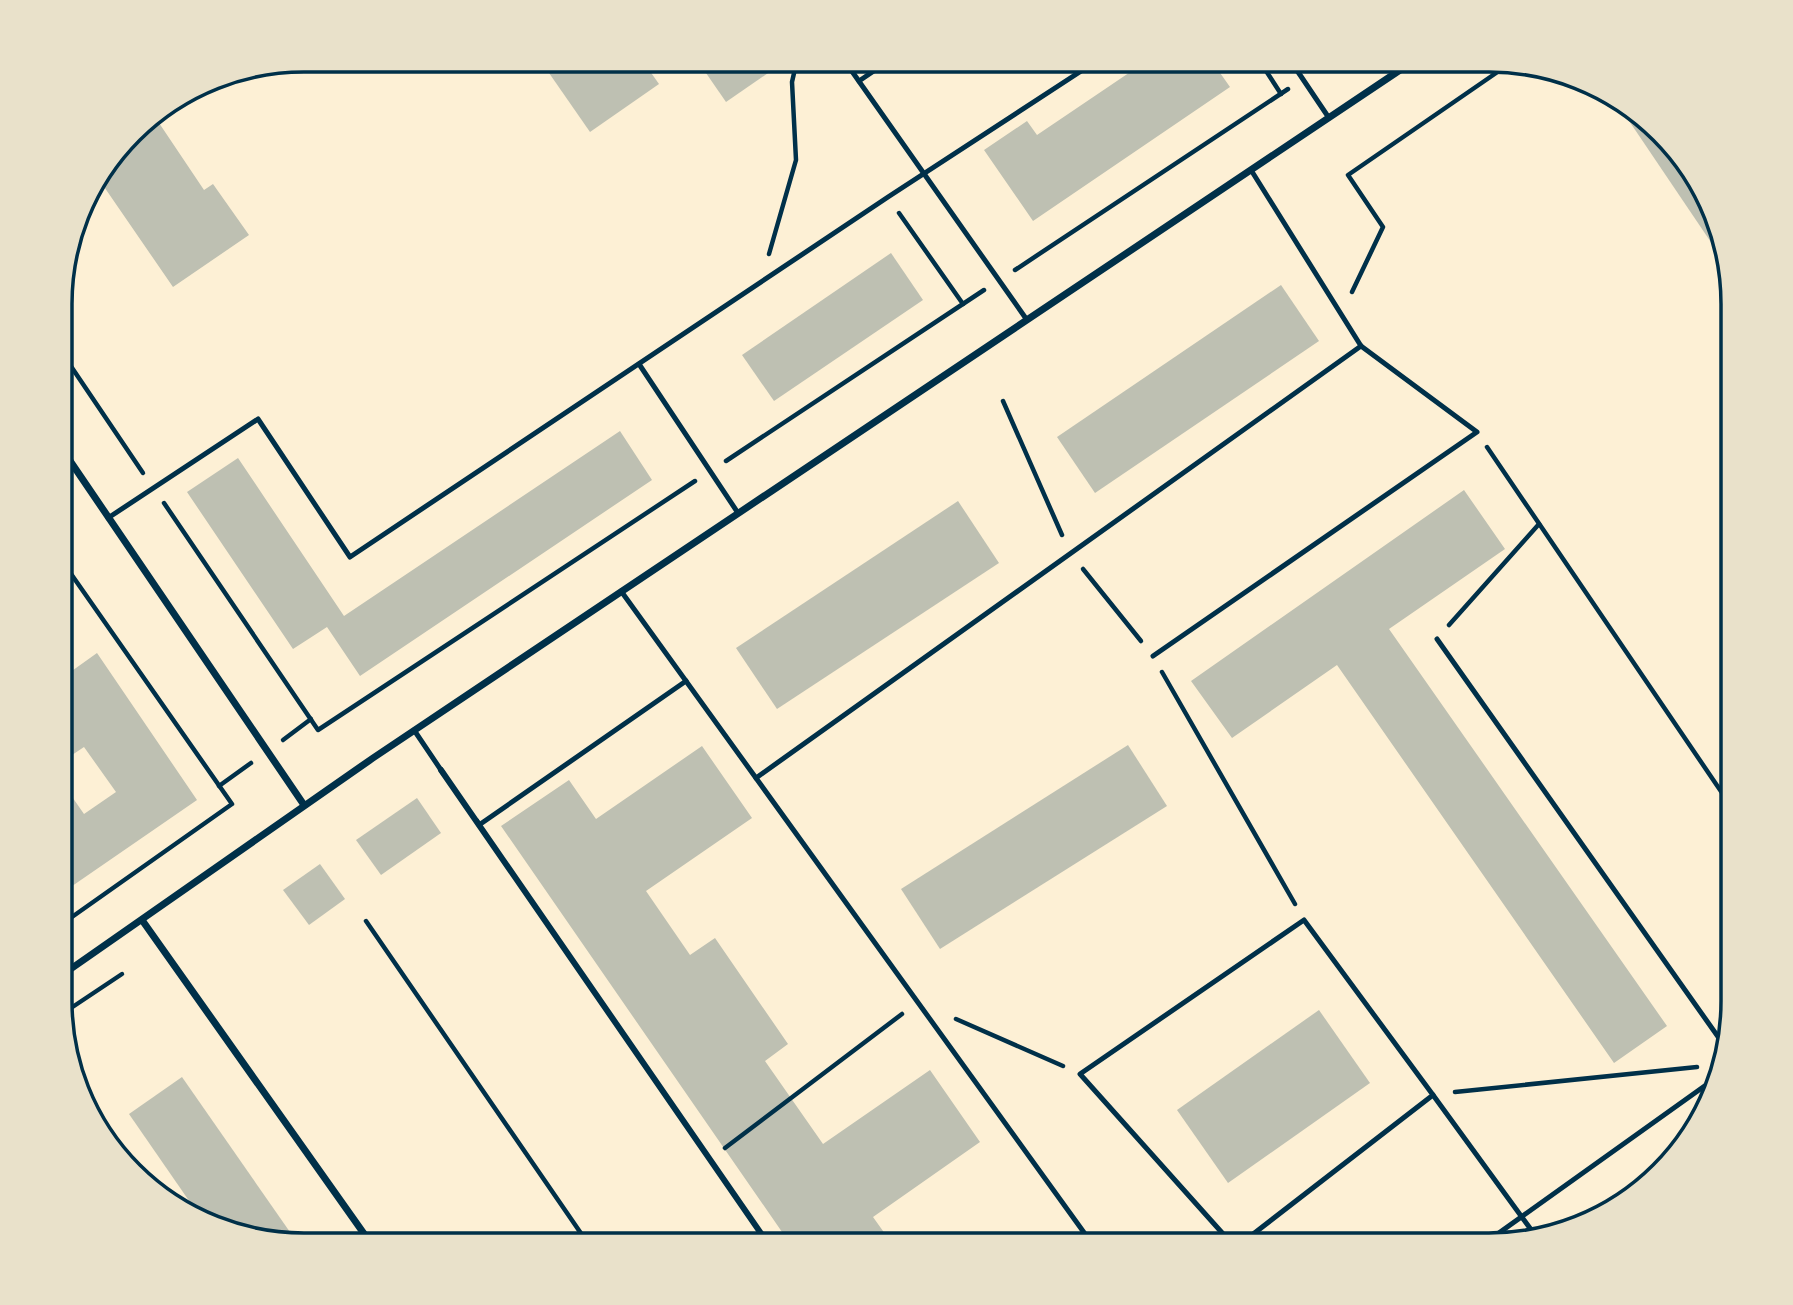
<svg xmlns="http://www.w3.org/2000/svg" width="1793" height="1305" font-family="Mulish,sans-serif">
  <rect width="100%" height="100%" fill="#fdf0d5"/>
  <g fill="#bec0b2">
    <path d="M 540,60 L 642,60 L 659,84 L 590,132 Z"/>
    <path d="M 697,60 L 787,60 L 726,102 Z"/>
    <path d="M 1148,60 L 1211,60 L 1230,87 L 1033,221 L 984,150 L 1027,121 L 1037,135 Z"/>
    <path d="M 1625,103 L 1638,110 L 1708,196 L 1727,266 L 1619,106 Z"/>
    <path d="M 153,114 L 204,190 L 213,184 L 249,235 L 173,287 L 98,178 L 143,120 Z"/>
    <path d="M 891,253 L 923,300 L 774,401 L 742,355 Z"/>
    <path d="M 1281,285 L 1319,341 L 1095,493 L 1057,437 Z"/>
    <path d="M 620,431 L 652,480 L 360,676 L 327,627 L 293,649 L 187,492 L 238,458 L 344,616 Z"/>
    <path d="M 1464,490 L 1505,549 L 1389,629 L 1667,1026 L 1614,1063 L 1337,665 L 1232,738 L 1191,681 Z"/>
    <path d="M 958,501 L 999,563 L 777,709 L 736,648 Z"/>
    <path d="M 97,653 L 197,800 L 62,893 L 62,796 L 68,791 L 84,814 L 116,792 L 84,747 L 72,755 L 62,740 L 62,678 Z"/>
    <path d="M 1128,745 L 1167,806 L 940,949 L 901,889 Z"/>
    <path d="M 702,746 L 752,818 L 646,891 L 690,955 L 715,938 L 788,1044 L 765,1061 L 823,1144 L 930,1070 L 980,1142 L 873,1217 L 893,1245 L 791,1245 L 501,826 L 569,780 L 596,819 Z"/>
    <path d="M 417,798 L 441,833 L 381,875 L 356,840 Z"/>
    <path d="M 320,864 L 345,899 L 309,925 L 283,890 Z"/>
    <path d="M 1319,1010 L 1370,1083 L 1228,1183 L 1177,1110 Z"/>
    <path d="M 182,1077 L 299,1245 L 288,1245 L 225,1232 L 203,1221 L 129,1114 Z"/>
    <path d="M 1630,1191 L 1631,1192 L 1597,1220 L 1584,1223 Z"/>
  </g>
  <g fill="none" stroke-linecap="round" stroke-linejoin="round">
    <g stroke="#003049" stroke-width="4.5">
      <path d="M 1259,60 L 1281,94"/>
      <path d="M 1319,69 L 1333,60"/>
      <path d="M 899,213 L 963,304"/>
      <path d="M 769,254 L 796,160 L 792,82 L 797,60"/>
      <path d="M 1015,270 L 1288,89"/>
      <path d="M 1352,292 L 1383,227 L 1348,175 L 1512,62"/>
      <path d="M 62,353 L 143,473"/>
      <path d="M 1003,401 L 1062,535"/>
      <path d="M 1487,447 L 1733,809"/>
      <path d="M 726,461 L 984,290"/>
      <path d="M 164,503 L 318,730 L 695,481"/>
      <path d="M 62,561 L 232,804 L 62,924"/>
      <path d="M 1083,569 L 1141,641"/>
      <path d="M 1449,625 L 1539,524"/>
      <path d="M 1162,672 L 1295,904"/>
      <path d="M 283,740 L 311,719"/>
      <path d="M 219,786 L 251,763"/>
      <path d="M 366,921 L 589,1245"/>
      <path d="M 62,1014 L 122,974"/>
      <path d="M 956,1019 L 1063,1066"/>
      <path d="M 1455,1092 L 1697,1067"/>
      <path d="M 725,1148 L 902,1014"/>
    </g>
    <g stroke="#003049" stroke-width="5">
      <path d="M 844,60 L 1027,320"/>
      <path d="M 1290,60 L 1329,118"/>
      <path d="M 859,81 L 890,60"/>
      <path d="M 639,364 L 738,513"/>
      <path d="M 108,518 L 258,419 L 350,557 L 888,197 L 1098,60"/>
      <path d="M 621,591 L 1093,1245"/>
      <path d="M 1437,639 L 1726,1048"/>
      <path d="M 1153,656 L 1477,432 L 1361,346 L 1251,170"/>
      <path d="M 414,730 L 443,773"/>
      <path d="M 756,778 L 1361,346"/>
      <path d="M 477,821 L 479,825 L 686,681"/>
      <path d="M 1433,1095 L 1535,1235"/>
      <path d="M 1233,1245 L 1080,1074 L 1304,920 L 1433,1095 L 1239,1245"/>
      <path d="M 1482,1245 L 1720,1075"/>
    </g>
    <path stroke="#003049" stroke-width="6" d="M 441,770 L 769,1245"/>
    <g stroke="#003049" stroke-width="7">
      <path d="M 62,449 L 304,805"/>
      <path d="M 142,920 L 372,1245"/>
      <path d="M 62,975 L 373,758 L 1415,60"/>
    </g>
  </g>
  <path d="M0 0H1793V1305H0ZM304 72H1489A232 232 0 0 1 1721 304V1001A232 232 0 0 1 1489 1233H304A232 232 0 0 1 72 1001V304A232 232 0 0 1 304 72Z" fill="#e9e1ca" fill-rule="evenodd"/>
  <path fill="none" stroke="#003049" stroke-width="3.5" d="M304 72H1489A232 232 0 0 1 1721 304V1001A232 232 0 0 1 1489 1233H304A232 232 0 0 1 72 1001V304A232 232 0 0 1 304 72Z"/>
</svg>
